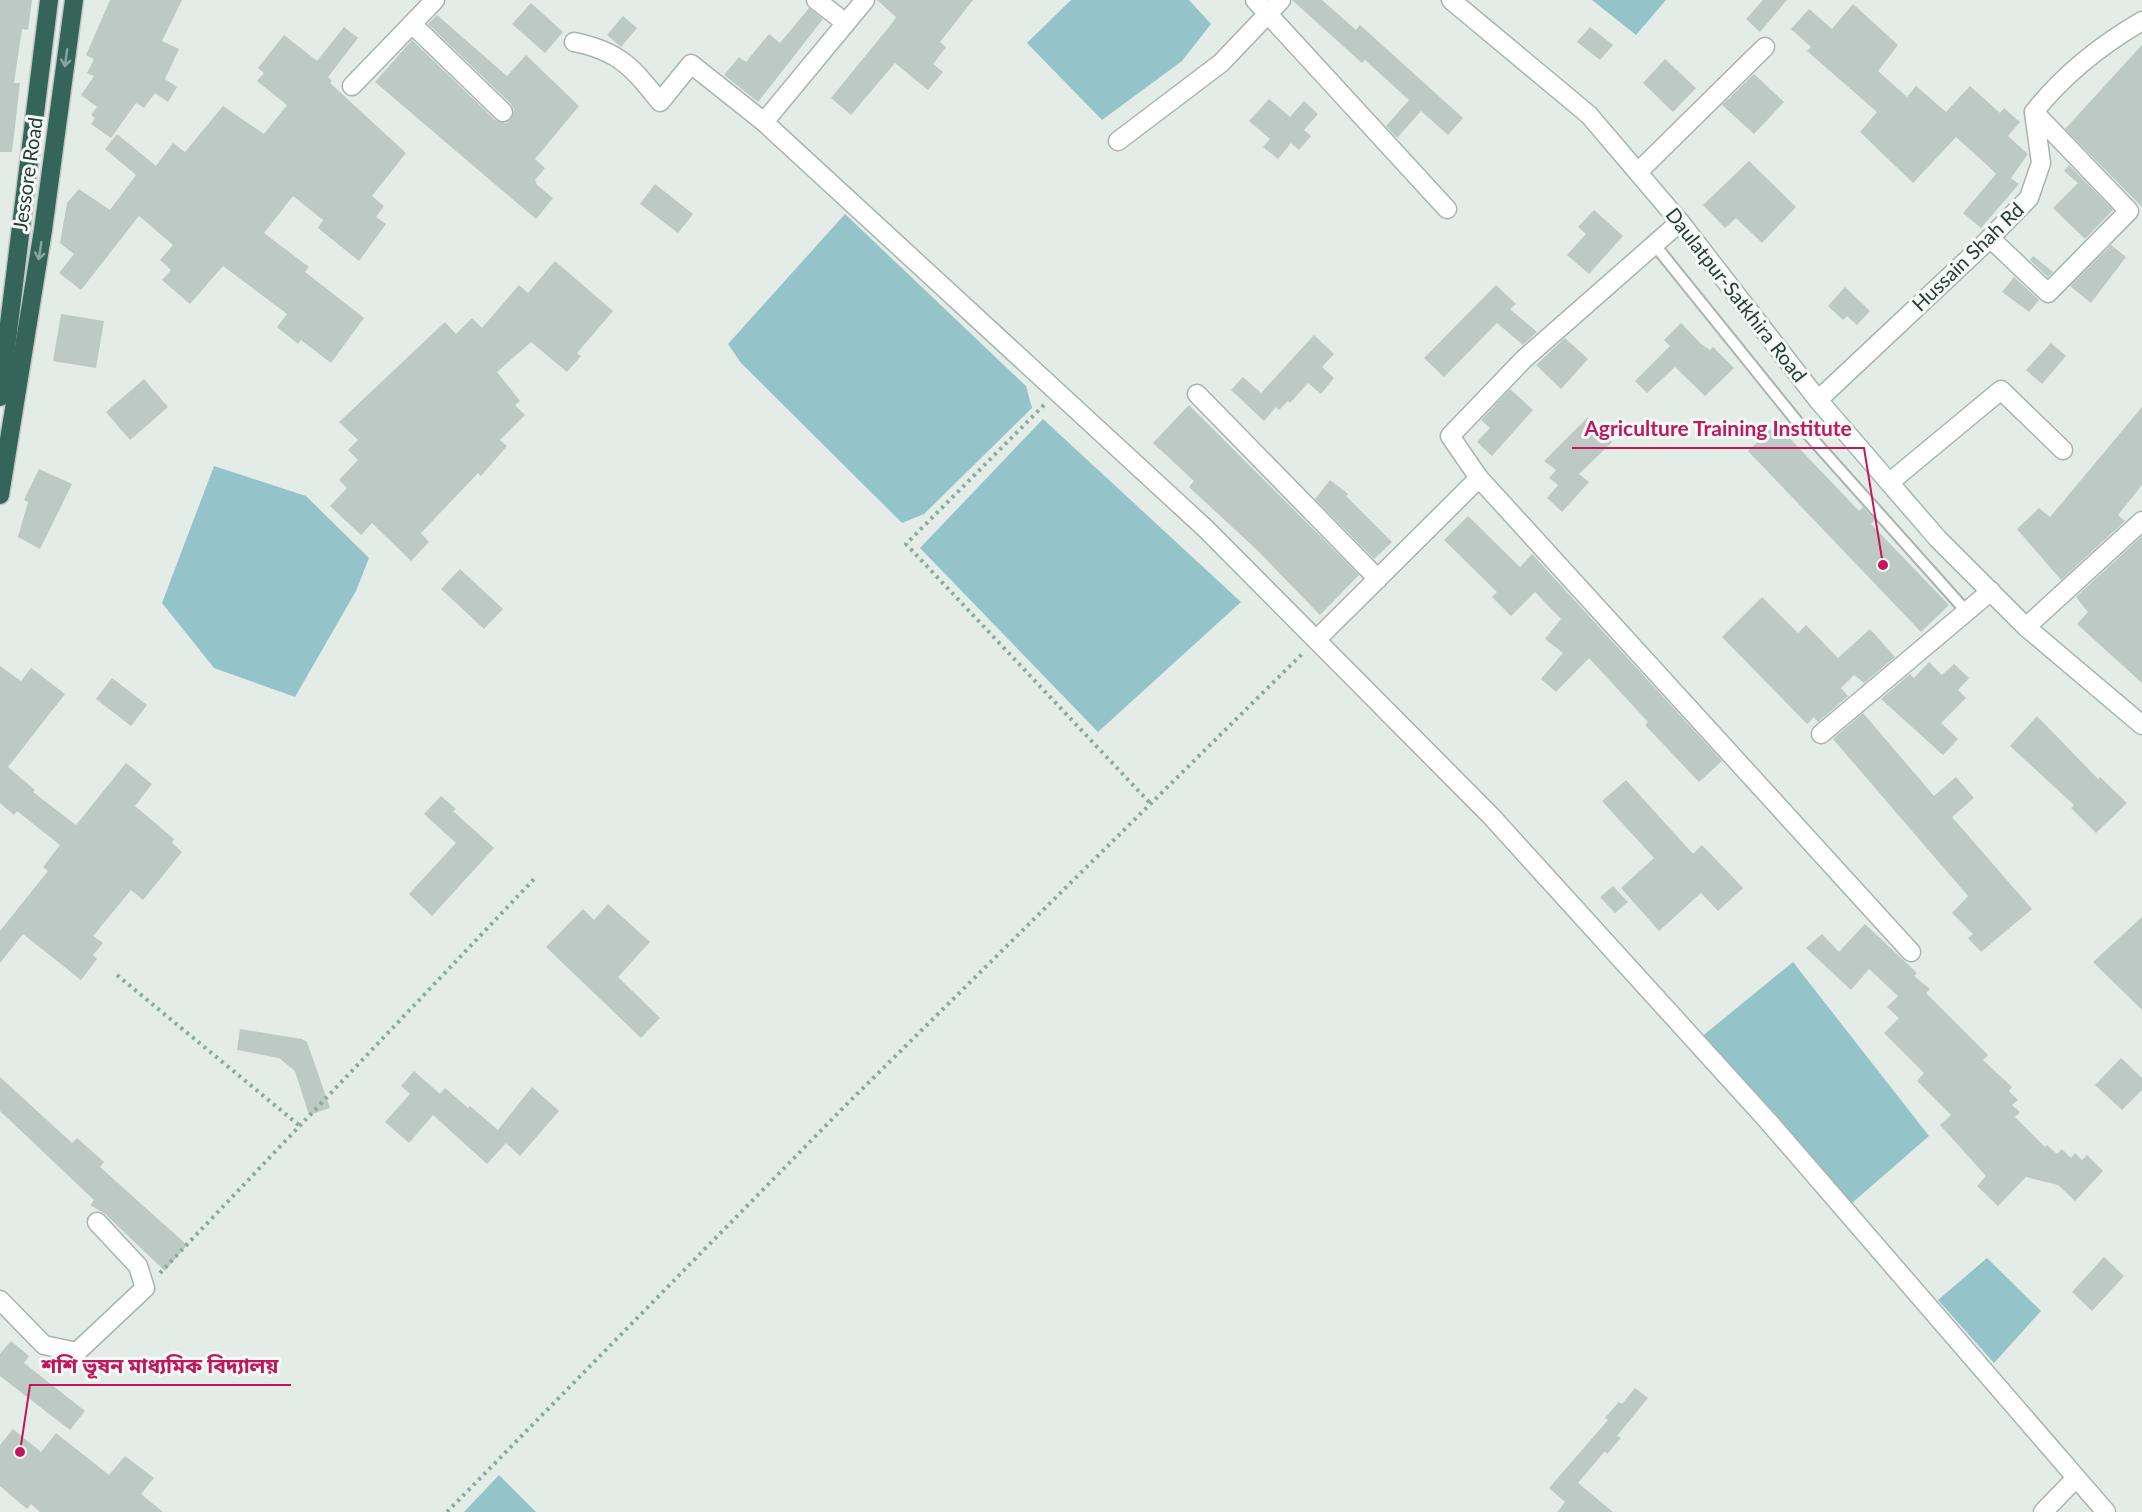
<svg xmlns="http://www.w3.org/2000/svg" width="2142" height="1512" font-family="Lato,'Noto Sans Bengali',sans-serif">
  <rect width="100%" height="100%" fill="#e4ece8"/>
  <g fill="#94c4ca">
    <path d="M 1071,0 L 1189,0 L 1211,24 L 1182,61 L 1102,120 L 1027,43 Z"/>
    <path d="M 1592,0 L 1666,0 L 1636,35 Z"/>
    <path d="M 845,214 L 1026,386 L 1032,408 L 924,514 L 902,523 L 741,363 L 728,344 Z"/>
    <path d="M 1043,419 L 1241,602 L 1098,732 L 920,548 Z"/>
    <path d="M 214,466 L 306,496 L 369,558 L 356,591 L 295,697 L 214,668 L 162,603 Z"/>
    <path d="M 1793,962 L 1929,1136 L 1851,1204 L 1700,1038 Z"/>
    <path d="M 1987,1258 L 2041,1311 L 1994,1363 L 1938,1300 Z"/>
    <path d="M 499,1475 L 536,1512 L 464,1512 Z"/>
  </g>
  <g fill="#bdc9c4">
    <path d="M 0,0 L 32,0 L 28,30 L 22,29 L 14,83 L 20,83 L 12,152 L 0,152 Z"/>
    <path d="M 110,0 L 182,0 L 162,41 L 179,49 L 165,79 L 177,87 L 168,102 L 155,93 L 144,108 L 136,103 L 111,138 L 91,124 L 95,118 L 91,115 L 97,107 L 81,95 L 94,76 L 87,73 L 94,59 L 86,55 Z"/>
    <path d="M 877,0 L 973,0 L 940,42 L 946,47 L 933,64 L 943,72 L 928,90 L 895,63 L 851,115 L 831,98 L 893,22 L 896,17 Z"/>
    <path d="M 1292,0 L 1322,0 L 1356,30 L 1360,25 L 1463,118 L 1448,135 L 1421,111 L 1397,138 L 1386,126 L 1409,100 L 1365,60 L 1362,63 Z"/>
    <path d="M 1763,0 L 1787,0 L 1760,32 L 1746,19 Z"/>
    <path d="M 531,3 L 563,32 L 545,53 L 512,24 Z"/>
    <path d="M 1853,4 L 1898,45 L 1878,71 L 1907,97 L 1916,86 L 1946,112 L 1970,86 L 2000,113 L 2004,108 L 2020,122 L 2008,136 L 2028,154 L 2011,178 L 2019,184 L 1981,228 L 1963,213 L 1996,174 L 1988,166 L 1956,137 L 1913,183 L 1860,132 L 1877,112 L 1807,51 L 1811,47 L 1791,29 L 1809,9 L 1832,29 Z"/>
    <path d="M 809,8 L 823,19 L 758,102 L 724,75 L 739,57 L 746,62 L 769,34 L 780,43 Z"/>
    <path d="M 437,15 L 507,76 L 526,55 L 579,106 L 535,159 L 545,168 L 535,180 L 537,185 L 553,198 L 536,219 L 375,82 L 412,40 L 495,120 L 506,123 L 511,119 L 514,109 L 511,104 L 428,24 Z"/>
    <path d="M 623,16 L 637,28 L 621,47 L 607,35 Z"/>
    <path d="M 344,27 L 358,38 L 328,77 L 332,81 L 330,83 L 406,153 L 372,196 L 384,206 L 376,217 L 386,224 L 359,261 L 318,228 L 323,220 L 293,196 L 264,233 L 309,267 L 305,272 L 364,318 L 331,363 L 301,340 L 298,344 L 277,327 L 287,314 L 223,266 L 190,304 L 162,280 L 171,270 L 160,260 L 173,245 L 139,216 L 81,290 L 59,273 L 74,254 L 60,243 L 67,203 L 79,189 L 110,210 L 136,175 L 105,149 L 117,134 L 156,166 L 173,143 L 185,152 L 223,106 L 264,134 L 287,105 L 257,81 L 264,73 L 258,68 L 284,35 L 317,61 Z"/>
    <path d="M 1590,27 L 1613,45 L 1600,60 L 1577,42 Z"/>
    <path d="M 2142,45 L 2142,207 L 2065,129 Z"/>
    <path d="M 1665,59 L 1696,88 L 1673,112 L 1643,83 Z"/>
    <path d="M 1754,74 L 1784,102 L 1754,134 L 1722,105 Z"/>
    <path d="M 1269,99 L 1290,117 L 1304,101 L 1318,114 L 1304,130 L 1311,136 L 1299,150 L 1291,143 L 1278,159 L 1263,147 L 1270,139 L 1249,121 Z"/>
    <path d="M 1749,161 L 1796,207 L 1762,243 L 1736,218 L 1725,228 L 1703,205 Z"/>
    <path d="M 2069,165 L 2113,210 L 2085,239 L 2053,208 L 2078,183 L 2064,171 Z"/>
    <path d="M 655,184 L 693,214 L 678,233 L 640,204 Z"/>
    <path d="M 1594,210 L 1623,236 L 1589,274 L 1567,255 L 1586,234 L 1578,227 Z"/>
    <path d="M 2111,245 L 2126,257 L 2091,303 L 2070,286 Z"/>
    <path d="M 2033,256 L 2053,272 L 2048,277 L 2030,260 Z"/>
    <path d="M 555,261 L 613,311 L 577,353 L 581,356 L 567,372 L 531,342 L 497,372 L 520,401 L 515,405 L 525,415 L 500,440 L 507,446 L 481,476 L 478,473 L 421,533 L 429,542 L 411,561 L 372,523 L 361,535 L 330,506 L 347,488 L 339,480 L 358,460 L 348,450 L 358,440 L 339,422 L 445,322 L 456,334 L 472,318 L 482,328 L 519,285 L 528,293 Z"/>
    <path d="M 2014,277 L 2039,300 L 2029,312 L 2002,292 Z"/>
    <path d="M 1496,285 L 1516,304 L 1510,309 L 1537,332 L 1523,345 L 1497,323 L 1444,377 L 1424,358 Z"/>
    <path d="M 1845,287 L 1870,311 L 1857,325 L 1847,316 L 1843,320 L 1828,306 Z"/>
    <path d="M 61,314 L 104,321 L 96,368 L 53,361 Z"/>
    <path d="M 1681,323 L 1701,344 L 1710,350 L 1713,347 L 1734,368 L 1705,396 L 1675,367 L 1647,393 L 1635,381 L 1670,346 L 1664,340 Z"/>
    <path d="M 1314,335 L 1334,354 L 1322,367 L 1334,378 L 1321,394 L 1308,383 L 1290,403 L 1288,401 L 1279,410 L 1276,407 L 1264,421 L 1231,390 L 1243,377 L 1261,393 Z"/>
    <path d="M 1565,338 L 1588,359 L 1561,389 L 1536,365 Z"/>
    <path d="M 2051,343 L 2066,356 L 2042,384 L 2026,370 Z"/>
    <path d="M 144,379 L 168,407 L 130,440 L 106,412 Z"/>
    <path d="M 1510,389 L 1533,410 L 1492,456 L 1477,442 L 1490,428 L 1481,420 Z"/>
    <path d="M 1189,405 L 1359,575 L 1320,615 L 1258,551 L 1189,487 L 1194,481 L 1153,443 Z"/>
    <path d="M 2142,407 L 2142,485 L 2118,515 L 2125,521 L 2061,580 L 2017,529 L 2039,508 L 2050,517 Z"/>
    <path d="M 1588,417 L 1612,442 L 1579,474 L 1589,482 L 1562,512 L 1547,498 L 1558,485 L 1549,478 L 1556,470 L 1544,461 Z"/>
    <path d="M 1776,424 L 1859,511 L 1863,507 L 1875,520 L 1871,524 L 1949,605 L 1921,632 L 1748,451 Z"/>
    <path d="M 39,469 L 72,484 L 40,549 L 18,537 L 28,502 L 24,500 Z"/>
    <path d="M 1330,480 L 1348,494 L 1346,496 L 1392,542 L 1374,559 L 1315,499 Z"/>
    <path d="M 1468,516 L 1520,567 L 1532,554 L 1722,761 L 1699,782 L 1645,725 L 1648,722 L 1589,658 L 1556,692 L 1541,679 L 1563,653 L 1545,639 L 1561,619 L 1535,592 L 1511,616 L 1492,597 L 1497,592 L 1444,540 Z"/>
    <path d="M 2142,536 L 2142,683 L 2077,624 L 2088,612 L 2076,597 Z"/>
    <path d="M 460,569 L 503,609 L 484,629 L 441,589 Z"/>
    <path d="M 1762,597 L 1798,633 L 1806,625 L 1838,658 L 1870,629 L 1895,657 L 1864,683 L 1854,675 L 1841,688 L 1848,696 L 1818,722 L 1814,717 L 1807,724 L 1722,637 Z"/>
    <path d="M 1929,662 L 1942,675 L 1954,664 L 1969,678 L 1958,690 L 1966,698 L 1941,723 L 1958,739 L 1943,755 L 1881,699 L 1910,674 L 1914,678 Z"/>
    <path d="M 0,666 L 21,681 L 31,668 L 65,694 L 8,767 L 35,790 L 33,792 L 76,825 L 126,763 L 152,784 L 135,806 L 174,839 L 172,843 L 182,852 L 143,900 L 131,890 L 93,936 L 103,943 L 93,955 L 97,959 L 81,980 L 23,934 L 0,963 L 0,931 L 48,871 L 43,867 L 60,845 L 17,811 L 14,815 L 0,803 Z"/>
    <path d="M 112,678 L 147,705 L 131,726 L 96,699 Z"/>
    <path d="M 1863,713 L 1934,796 L 1956,777 L 1974,798 L 1952,817 L 2032,909 L 1981,952 L 1968,938 L 1973,934 L 1952,913 L 1968,896 L 1833,739 Z"/>
    <path d="M 2037,716 L 2098,779 L 2100,777 L 2127,803 L 2096,833 L 2071,808 L 2074,805 L 2010,746 Z"/>
    <path d="M 1626,780 L 1693,854 L 1702,845 L 1743,888 L 1718,911 L 1701,893 L 1659,931 L 1621,888 L 1654,858 L 1602,801 Z"/>
    <path d="M 441,796 L 456,809 L 453,811 L 494,848 L 432,916 L 409,894 L 456,843 L 424,814 Z"/>
    <path d="M 1613,886 L 1628,902 L 1615,913 L 1600,897 Z"/>
    <path d="M 608,904 L 650,942 L 618,977 L 660,1018 L 641,1038 L 546,947 L 583,909 L 594,920 Z"/>
    <path d="M 2142,917 L 2142,1010 L 2093,962 Z"/>
    <path d="M 1865,924 L 1917,973 L 1914,976 L 1930,989 L 1926,993 L 1988,1055 L 1983,1060 L 2012,1087 L 2009,1091 L 2018,1100 L 2012,1105 L 2020,1112 L 2015,1117 L 2045,1147 L 2047,1145 L 2057,1154 L 2062,1149 L 2071,1158 L 2075,1153 L 2082,1160 L 2087,1155 L 2103,1171 L 2075,1201 L 2058,1185 L 2026,1177 L 1998,1206 L 1977,1186 L 1986,1176 L 1940,1125 L 1951,1115 L 1917,1081 L 1924,1073 L 1884,1033 L 1899,1018 L 1887,1007 L 1898,996 L 1869,969 L 1851,990 L 1806,948 L 1822,934 L 1839,952 Z"/>
    <path d="M 240,1029 L 302,1039 L 307,1042 L 330,1108 L 309,1115 L 295,1071 L 279,1058 L 237,1050 Z"/>
    <path d="M 2121,1058 L 2142,1078 L 2142,1090 L 2122,1110 L 2095,1085 Z"/>
    <path d="M 414,1071 L 440,1094 L 445,1088 L 468,1108 L 470,1106 L 498,1130 L 532,1087 L 559,1111 L 520,1156 L 506,1143 L 487,1164 L 433,1115 L 409,1143 L 385,1122 L 410,1094 L 401,1086 Z"/>
    <path d="M 0,1077 L 72,1143 L 77,1138 L 104,1162 L 100,1167 L 187,1245 L 165,1271 L 105,1214 L 90,1205 L 94,1200 L 0,1111 Z"/>
    <path d="M 2104,1257 L 2124,1276 L 2092,1311 L 2072,1292 Z"/>
    <path d="M 11,1341 L 29,1356 L 24,1363 L 85,1411 L 70,1430 L 0,1376 L 0,1354 Z"/>
    <path d="M 1635,1388 L 1648,1398 L 1617,1436 L 1621,1438 L 1607,1454 L 1605,1451 L 1578,1483 L 1613,1512 L 1557,1512 L 1565,1502 L 1549,1488 L 1608,1420 L 1605,1418 L 1619,1402 L 1622,1404 Z"/>
    <path d="M 13,1429 L 41,1452 L 56,1433 L 109,1475 L 125,1456 L 154,1478 L 141,1494 L 163,1512 L 40,1512 L 31,1504 L 27,1509 L 0,1486 L 0,1445 Z"/>
  </g>
  <g fill="none" stroke-linecap="round" stroke-linejoin="round">
    <g stroke="#a7b4af" stroke-width="14">
      <path id="lane" d="M 1654,244 L 1799,424 L 1966,611"/>
    </g>
    <g stroke="#a7b4af" stroke-width="21">
      <g id="street">
        <path d="M 816,0 L 846,23"/>
        <path d="M 865,0 L 764,122 L 1206,529 L 1491,816 L 1768,1121 L 2106,1512"/>
        <path d="M 1255,0 L 1447,209"/>
        <path d="M 412,24 L 503,112"/>
        <path d="M 574,42 C 619,51 632,67 660,102 L 691,64 L 764,122"/>
        <path d="M 352,86 L 435,0"/>
        <path d="M 1118,141 L 1221,63 L 1281,0"/>
        <path d="M 1639,171 L 1765,47"/>
        <path d="M 1990,238 L 2048,293 L 2129,211 L 2034,112"/>
        <path d="M 1197,394 L 1378,579"/>
        <path d="M 1818,400 L 1982,246 L 2029,198 L 2041,163 L 2034,112 C 2064,74 2101,45 2142,21"/>
        <path d="M 1479,478 L 1450,436 L 1524,359 L 1680,222"/>
        <path d="M 1890,482 L 2001,390 L 2063,450"/>
        <path d="M 2026,627 L 2142,521"/>
        <path d="M 1317,639 L 1479,478 L 1911,952"/>
        <path d="M 1821,734 L 1991,591"/>
        <path d="M 0,1300 L 44,1345 L 77,1352 L 145,1288 L 138,1266 L 97,1222"/>
        <path d="M 2043,1512 L 2076,1478"/>
      </g>
    </g>
    <g stroke="#a4b6af" stroke-width="21">
      <path id="secondary" d="M 1451,0 L 1589,115 L 1680,222 L 1818,400 L 1938,539 L 2026,627 L 2142,725"/>
    </g>
    <g stroke="#c2c8c6" stroke-width="21">
      <g id="highway">
        <path d="M 0,397 L 49,0"/>
        <path d="M 0,495 L 43,230 L 74,0"/>
      </g>
    </g>
    <g stroke="#89ac9f" stroke-width="4" stroke-dasharray="3 4.5" stroke-linecap="butt">
      <path d="M 1044,405 L 906,544 L 1150,803"/>
      <path d="M 117,975 L 300,1126"/>
      <path d="M 160,1273 L 535,878"/>
      <path d="M 447,1512 L 846,1105 L 1302,654"/>
    </g>
    <use href="#lane" stroke="#fff" stroke-width="10"/>
    <use href="#street" stroke="#fff" stroke-width="18"/>
    <use href="#secondary" stroke="#fff" stroke-width="18"/>
    <use href="#highway" stroke="#356458" stroke-width="18"/>
  </g>
  <defs><path id="oneway-shaft" d="M-6 0H5M1.5-3L5.5 0L1.5 3" fill="none" stroke-width="1.6" stroke-linecap="round" stroke-linejoin="round" transform="scale(1.5)"/></defs>
  <g stroke="#8ba7a0">
    <use href="#oneway-shaft" transform="translate(66 58) rotate(98)"/>
    <use href="#oneway-shaft" transform="translate(40 251) rotate(99)"/>
  </g>
  <g text-anchor="middle" stroke-width="6" stroke-linejoin="round" paint-order="stroke">
    <g font-size="20" fill="#263c35" stroke="#f5f9f7">
      <text transform="translate(28 174) rotate(-82)" y="7">Jessore Road</text>
      <text transform="translate(1968 257) rotate(-44)" y="7">Hussain Shah Rd</text>
      <text transform="translate(1736 295) rotate(52)" y="7">Daulatpur-Satkhira Road</text>
    </g>
  </g>
  <path fill="none" stroke="#c2185b" stroke-width="2" d="M1883 565L1864 448H1572M20 1452L30 1385H291"/>
  <g fill="#c2185b" stroke="#f5f9f7" stroke-width="2">
    <circle cx="1883" cy="565" r="6"/>
    <circle cx="20" cy="1452" r="6"/>
  </g>
  <g font-size="21" text-anchor="middle" font-weight="bold" fill="#c2185b" stroke="#f5f9f7" stroke-width="6" stroke-linejoin="round" paint-order="stroke">
    <text x="1718" y="436">Agriculture Training Institute</text>
    <text x="160" y="1373">শশি ভূষন মাধ্যমিক বিদ্যালয়</text>
  </g>
</svg>
